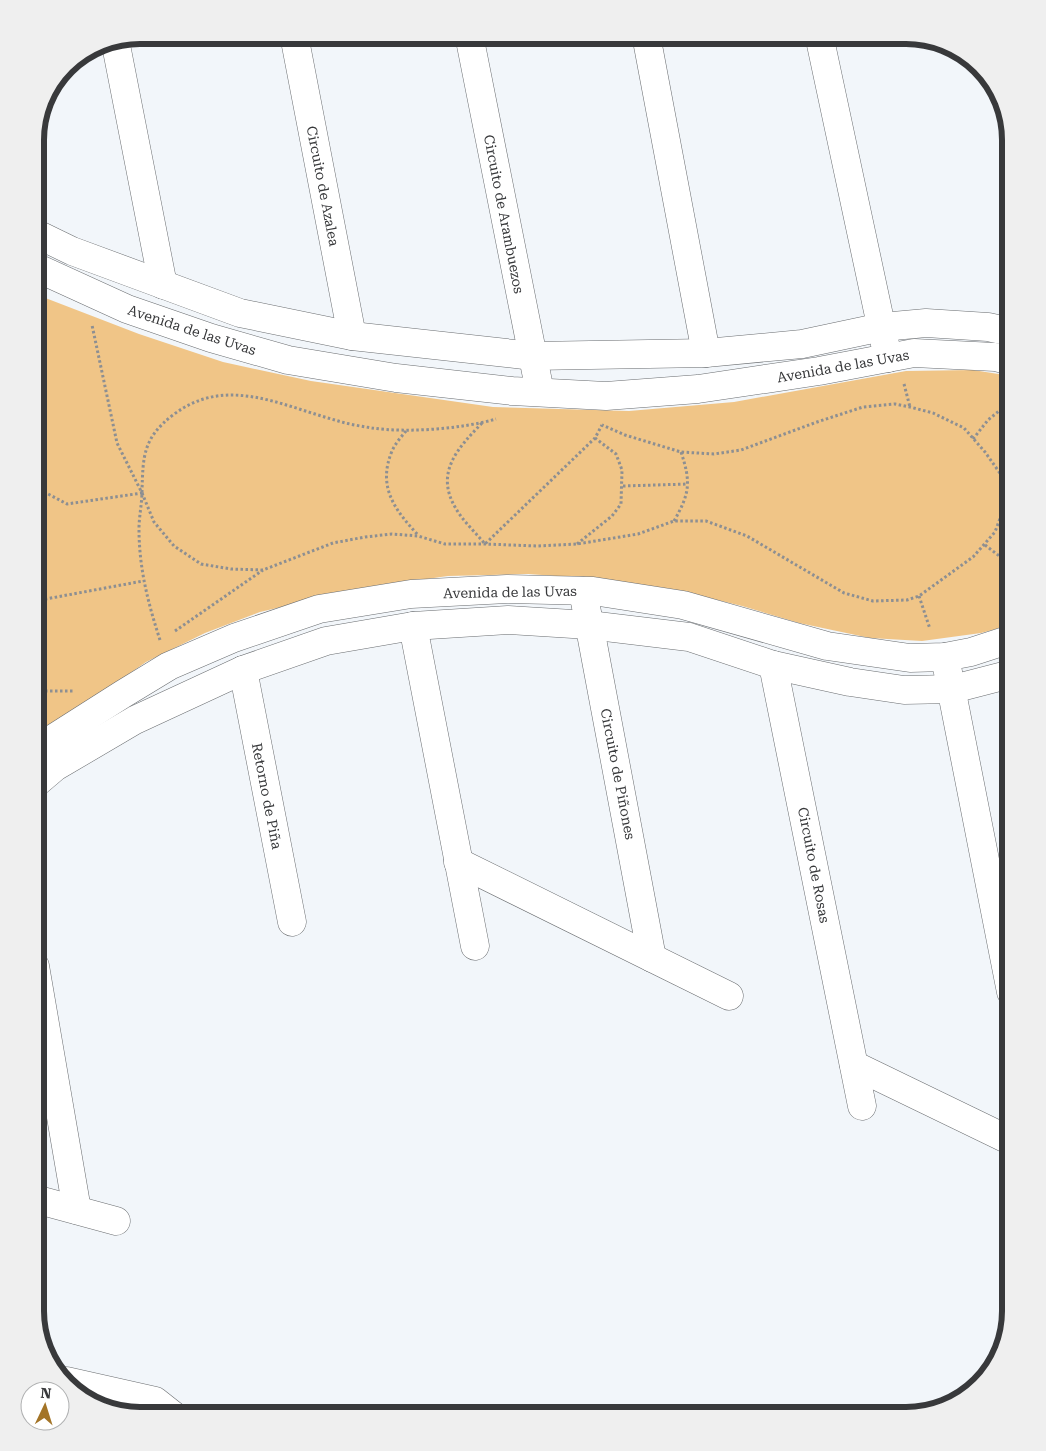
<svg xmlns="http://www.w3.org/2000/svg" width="1046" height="1451" font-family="'Roboto Serif',serif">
  <rect width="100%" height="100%" fill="#f2f6fa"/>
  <path fill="#f0c587" d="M 35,294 L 139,334 L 223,362 L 311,381 L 493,407 L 629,411 L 734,402 L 906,371 L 973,370 L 1011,376 L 1011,625 L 981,633 L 922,641 L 870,638 L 799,623 L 742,606 L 672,589 L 599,579 L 528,574 L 448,576 L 391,584 L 336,594 L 260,612 L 205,633 L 146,662 L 35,740 Z"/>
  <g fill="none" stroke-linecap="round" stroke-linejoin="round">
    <g stroke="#6a6d70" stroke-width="29">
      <g id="street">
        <path d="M 294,35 L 352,336"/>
        <path d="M 469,35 L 540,392"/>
        <path d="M 646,35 L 706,353"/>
        <path d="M 819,35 L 888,358"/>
        <path d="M 115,40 L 163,285"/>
        <path d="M 583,591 L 652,958"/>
        <path d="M 413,626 L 475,946"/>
        <path d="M 945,657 L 1011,992"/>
        <path d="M 773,665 L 862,1106"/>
        <path d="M 243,670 L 292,922"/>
        <path d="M 458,862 L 729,996"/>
        <path d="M 35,966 L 77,1210"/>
        <path d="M 854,1065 L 1011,1141"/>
        <path d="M 35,1199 L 116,1221"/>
        <path d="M 66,1381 L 155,1401 L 174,1416"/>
      </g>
    </g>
    <g stroke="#6a6d70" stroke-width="29">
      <g id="secondary">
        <path d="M 35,233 L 72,251 L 240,313 L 352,336 L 533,356 L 706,353 L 802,344 L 882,327 L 926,323 L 988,327 L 1011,332"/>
        <path d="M 35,267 L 127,309 L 211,338 L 288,360 L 396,378 L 512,391 L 606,396 L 698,389 L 819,371 L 914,353 L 995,357 L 1011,361"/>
        <path d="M 35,750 L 123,694 L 169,666 L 234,638 L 319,609 L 411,594 L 507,589 L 593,591 L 683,605 L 827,646 L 910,658 L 945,657 L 971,652 L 1011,639"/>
        <path d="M 35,784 L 55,767 L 135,720 L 243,670 L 326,641 L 413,626 L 508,620 L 589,625 L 689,637 L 773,665 L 850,682 L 904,690 L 953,689 L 1011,674"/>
      </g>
    </g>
    <g stroke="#8d8f92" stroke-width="3" stroke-dasharray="2.5 2.5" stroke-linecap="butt">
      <path d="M 904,384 L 910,407"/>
      <path d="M 482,423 C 458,448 435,472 455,507 C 462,520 475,532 485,544 L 595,438 L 602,425"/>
      <path d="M 406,431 C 401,437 395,444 392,451 C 377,487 395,510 418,535"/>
      <path d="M 973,439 L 988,420 L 1011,401"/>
      <path d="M 623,486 L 688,484"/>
      <path d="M 35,487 L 67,504 L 142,493 L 117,443 L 92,325"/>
      <path d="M 1003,489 L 1011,489"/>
      <path d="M 142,493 L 154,522 L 174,546 L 201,564 L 231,569 L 263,570 L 333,543 L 365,537 L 392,534 L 418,536 L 445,544 L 485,544 L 537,546 L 577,544 L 638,534 L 674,521 L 706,521 L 747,536 L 844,593 L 873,601 L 907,600 L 919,596 L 973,557 L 995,532 L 1005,505 L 1002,476 L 985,452 L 964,428 L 933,413 L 910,407 L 895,404 L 863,407 L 817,422 L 741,450 L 714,454 L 681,452 L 625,435 L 602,425"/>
      <path d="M 674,521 C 690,493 691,482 681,452"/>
      <path d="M 577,544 L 612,516 L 621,504 L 622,470 L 616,454 L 595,438"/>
      <path d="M 985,545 L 1011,565"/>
      <path d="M 919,596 L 930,629"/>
      <path d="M 35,601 L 143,581"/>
      <path d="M 175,631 L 263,570"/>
      <path d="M 160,640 C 148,603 139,568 139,529 C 139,516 142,504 142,491 C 143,456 143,438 173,415 C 225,375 280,405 335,420 C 347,424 360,426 372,428 C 408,433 461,429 496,419"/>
      <path d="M 35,691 L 75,691"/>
    </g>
    <use href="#street" stroke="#fff" stroke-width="28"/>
    <use href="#secondary" stroke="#fff" stroke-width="28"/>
  </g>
  <g text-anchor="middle" stroke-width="4.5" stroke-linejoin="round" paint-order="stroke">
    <g font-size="14" fill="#38393b" stroke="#fff">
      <text transform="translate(323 186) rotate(79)" y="5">Circuito de Azalea</text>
      <text transform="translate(504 214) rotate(79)" y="5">Circuito de Arambuezos</text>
      <text transform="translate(192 330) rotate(18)" y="5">Avenida de las Uvas</text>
      <text transform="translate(843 366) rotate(-10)" y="5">Avenida de las Uvas</text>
      <text transform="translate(510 592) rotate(-1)" y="5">Avenida de las Uvas</text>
      <text transform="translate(618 774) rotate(79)" y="5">Circuito de Piñones</text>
      <text transform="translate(267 796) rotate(79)" y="5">Retorno de Piña</text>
      <text transform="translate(814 865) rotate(79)" y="5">Circuito de Rosas</text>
    </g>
  </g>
  <path d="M0 0H1046V1451H0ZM140 44H906A96 96 0 0 1 1002 140V1311A96 96 0 0 1 906 1407H140A96 96 0 0 1 44 1311V140A96 96 0 0 1 140 44Z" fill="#efefef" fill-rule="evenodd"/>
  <path fill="none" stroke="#38393b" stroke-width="6" d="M140 44H906A96 96 0 0 1 1002 140V1311A96 96 0 0 1 906 1407H140A96 96 0 0 1 44 1311V140A96 96 0 0 1 140 44Z"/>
  <g transform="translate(45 1406) rotate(4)"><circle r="24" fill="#ffffff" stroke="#afb0b1"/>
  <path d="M0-4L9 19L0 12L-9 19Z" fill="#a37427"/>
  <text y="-8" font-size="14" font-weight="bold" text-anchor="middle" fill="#38393b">N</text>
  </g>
</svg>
